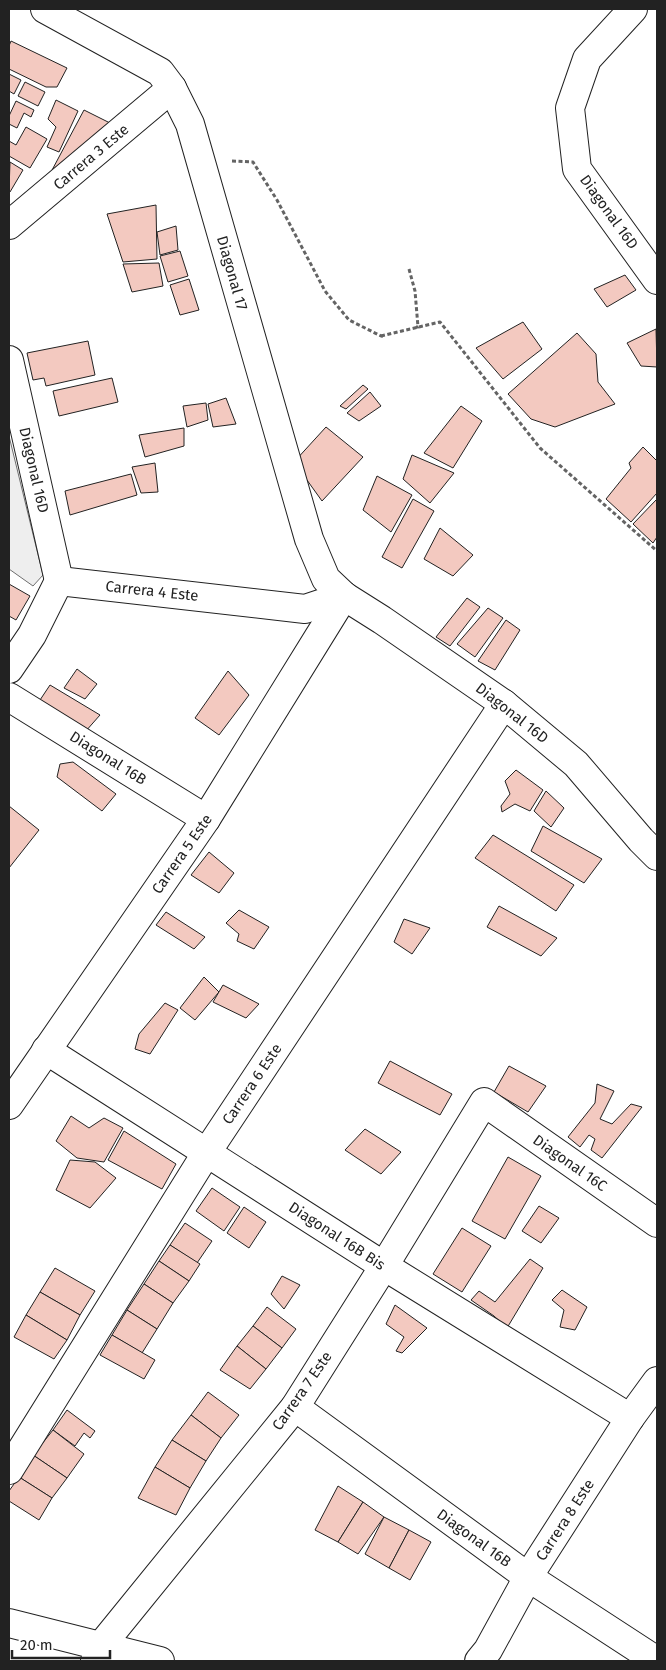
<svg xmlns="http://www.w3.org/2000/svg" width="666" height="1670" font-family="'Fira Sans',sans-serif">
  <rect width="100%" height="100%" fill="#fff"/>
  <path fill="#eee" stroke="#6f6f6f" d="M 9,436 L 43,575 L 33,586 L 9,569 Z"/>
  <g fill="#f3c9c0" stroke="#222">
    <path d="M 11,41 L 67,68 L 57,87 L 46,87 L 9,69 L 9,46 Z"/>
    <path d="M 9,74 L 21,80 L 14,94 L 9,91 Z"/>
    <path d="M 25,82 L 45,92 L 38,106 L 18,96 Z"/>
    <path d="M 56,100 L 78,111 L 59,152 L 47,147 L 56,127 L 48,119 Z"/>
    <path d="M 16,101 L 34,110 L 31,117 L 24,113 L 17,128 L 9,124 L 9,116 Z"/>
    <path d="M 84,110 L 114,125 L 51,172 Z"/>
    <path d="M 26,127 L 47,139 L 30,168 L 9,156 L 9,141 L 16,145 Z"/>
    <path d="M 10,162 L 23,170 L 10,192 L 9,191 Z"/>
    <path d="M 156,205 L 157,259 L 123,262 L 107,214 Z"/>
    <path d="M 176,226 L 178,250 L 160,255 L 157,232 Z"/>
    <path d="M 180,251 L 188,276 L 168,282 L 160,256 Z"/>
    <path d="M 159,263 L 163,286 L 132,292 L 123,264 Z"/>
    <path d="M 625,275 L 636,290 L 607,307 L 594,289 Z"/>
    <path d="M 189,279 L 199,310 L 180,315 L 170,285 Z"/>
    <path d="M 523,322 L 542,349 L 503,379 L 476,348 Z"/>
    <path d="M 656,329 L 657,367 L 641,366 L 627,343 Z"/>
    <path d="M 577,333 L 596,354 L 598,382 L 615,404 L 555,427 L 531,419 L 508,394 Z"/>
    <path d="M 88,341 L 95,375 L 46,386 L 44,378 L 33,380 L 27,353 Z"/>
    <path d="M 112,378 L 118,402 L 59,416 L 53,391 Z"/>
    <path d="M 363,385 L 368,389 L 346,409 L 340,406 Z"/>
    <path d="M 370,392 L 381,406 L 359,421 L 347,413 Z"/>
    <path d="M 226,398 L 236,424 L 213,427 L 208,404 Z"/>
    <path d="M 206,403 L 208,420 L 187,427 L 183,406 Z"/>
    <path d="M 461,406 L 482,421 L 453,468 L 424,453 Z"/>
    <path d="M 326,427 L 363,457 L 322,501 L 294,462 Z"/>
    <path d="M 184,428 L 184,446 L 145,457 L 139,435 Z"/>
    <path d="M 643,447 L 657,461 L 657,493 L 631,522 L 606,499 L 631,468 L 629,463 Z"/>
    <path d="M 412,455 L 454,473 L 430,503 L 403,479 Z"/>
    <path d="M 155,463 L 158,492 L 141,493 L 132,467 Z"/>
    <path d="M 131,474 L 137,495 L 70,515 L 65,491 Z"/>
    <path d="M 377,476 L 412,495 L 391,532 L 363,510 Z"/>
    <path d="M 413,499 L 434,511 L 402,568 L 382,557 Z"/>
    <path d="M 657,499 L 657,537 L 653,543 L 633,524 Z"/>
    <path d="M 440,528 L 473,555 L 453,576 L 424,559 Z"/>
    <path d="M 9,584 L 30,596 L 16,620 L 9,616 Z"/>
    <path d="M 467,598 L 480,607 L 450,646 L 436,637 Z"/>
    <path d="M 488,608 L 503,618 L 475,657 L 457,644 Z"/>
    <path d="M 506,620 L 520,630 L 495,670 L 478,661 Z"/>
    <path d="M 77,669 L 97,684 L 85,699 L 64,688 Z"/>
    <path d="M 228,671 L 249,695 L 219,735 L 195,718 Z"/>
    <path d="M 50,685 L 100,715 L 85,732 L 40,700 Z"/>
    <path d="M 73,762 L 116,794 L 102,811 L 57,777 L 60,764 Z"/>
    <path d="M 516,770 L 543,790 L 530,811 L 515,804 L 502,812 L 501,806 L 510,794 L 505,781 Z"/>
    <path d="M 546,791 L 564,808 L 551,827 L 534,811 Z"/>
    <path d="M 9,806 L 39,830 L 9,868 Z"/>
    <path d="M 543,826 L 602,859 L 584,883 L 531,851 Z"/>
    <path d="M 493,835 L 574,885 L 556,911 L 475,858 Z"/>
    <path d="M 209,852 L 234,873 L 219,893 L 191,875 Z"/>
    <path d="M 499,906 L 557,938 L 541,956 L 487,927 Z"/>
    <path d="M 239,910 L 269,927 L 254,949 L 237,941 L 239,934 L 226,923 Z"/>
    <path d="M 166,912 L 205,937 L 194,949 L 156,925 Z"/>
    <path d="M 404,919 L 430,928 L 412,954 L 394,942 Z"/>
    <path d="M 204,977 L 219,992 L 195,1020 L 180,1008 Z"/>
    <path d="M 223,985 L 259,1004 L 246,1018 L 213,1002 Z"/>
    <path d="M 165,1003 L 178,1010 L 150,1054 L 135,1049 L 139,1034 Z"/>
    <path d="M 390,1061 L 452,1094 L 440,1115 L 378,1083 Z"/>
    <path d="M 509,1066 L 546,1086 L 528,1112 L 494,1092 Z"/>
    <path d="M 597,1084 L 614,1091 L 600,1119 L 612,1124 L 631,1104 L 642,1107 L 602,1158 L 591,1150 L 595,1139 L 589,1135 L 580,1147 L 568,1137 L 595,1103 Z"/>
    <path d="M 71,1116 L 89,1128 L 104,1118 L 123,1128 L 104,1162 L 77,1158 L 56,1141 Z"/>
    <path d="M 365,1129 L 401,1152 L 381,1174 L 345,1150 Z"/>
    <path d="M 124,1131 L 176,1164 L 162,1189 L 108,1160 Z"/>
    <path d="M 508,1157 L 541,1176 L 505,1239 L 472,1221 Z"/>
    <path d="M 70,1160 L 95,1162 L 116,1178 L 90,1208 L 56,1190 Z"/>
    <path d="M 212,1188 L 240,1207 L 224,1231 L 196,1211 Z"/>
    <path d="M 539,1206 L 559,1218 L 541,1243 L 522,1231 Z"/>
    <path d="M 244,1207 L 266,1222 L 249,1248 L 227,1233 Z"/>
    <path d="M 185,1223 L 212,1241 L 197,1263 L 170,1245 Z"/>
    <path d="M 462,1228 L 491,1246 L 462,1292 L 433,1274 Z"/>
    <path d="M 170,1245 L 200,1264 L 189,1281 L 159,1261 Z"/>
    <path d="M 530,1259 L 543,1268 L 507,1328 L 494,1316 L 471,1300 L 479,1291 L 495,1302 Z"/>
    <path d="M 159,1261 L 189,1281 L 173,1303 L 144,1284 Z"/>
    <path d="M 55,1268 L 95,1291 L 80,1315 L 40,1292 Z"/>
    <path d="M 282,1276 L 300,1285 L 284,1309 L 271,1294 Z"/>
    <path d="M 144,1284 L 173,1303 L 157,1329 L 127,1310 Z"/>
    <path d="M 562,1290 L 587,1307 L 575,1330 L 560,1327 L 564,1310 L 552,1300 Z"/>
    <path d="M 40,1292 L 80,1315 L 67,1340 L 26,1315 Z"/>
    <path d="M 395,1305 L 427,1328 L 402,1353 L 396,1351 L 404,1337 L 386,1324 Z"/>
    <path d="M 267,1307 L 296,1329 L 282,1348 L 253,1326 Z"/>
    <path d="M 127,1310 L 157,1329 L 142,1353 L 112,1335 Z"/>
    <path d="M 26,1315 L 67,1340 L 54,1359 L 14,1337 Z"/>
    <path d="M 253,1326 L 282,1348 L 266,1369 L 237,1346 Z"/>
    <path d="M 112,1335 L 155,1360 L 144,1379 L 100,1355 Z"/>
    <path d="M 237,1346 L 266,1369 L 250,1389 L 220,1370 Z"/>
    <path d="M 208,1392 L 239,1415 L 221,1438 L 191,1415 Z"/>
    <path d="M 67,1410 L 95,1431 L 90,1438 L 84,1433 L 75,1446 L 53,1430 Z"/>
    <path d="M 191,1415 L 221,1438 L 206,1461 L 172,1440 Z"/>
    <path d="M 53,1430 L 84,1454 L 67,1478 L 33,1455 Z"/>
    <path d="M 172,1440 L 206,1461 L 190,1488 L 155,1467 Z"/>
    <path d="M 33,1455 L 67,1478 L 52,1498 L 19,1477 Z"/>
    <path d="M 155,1467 L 190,1488 L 176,1515 L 138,1498 Z"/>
    <path d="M 19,1477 L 52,1498 L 39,1520 L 9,1501 L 9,1491 Z"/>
    <path d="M 338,1486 L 363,1502 L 338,1542 L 315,1530 Z"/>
    <path d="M 363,1502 L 384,1517 L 358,1554 L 338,1542 Z"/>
    <path d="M 384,1517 L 409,1530 L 389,1568 L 365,1554 Z"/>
    <path d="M 409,1530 L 431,1542 L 410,1580 L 389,1568 Z"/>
  </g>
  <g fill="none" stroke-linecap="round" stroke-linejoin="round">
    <g stroke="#222" stroke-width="30">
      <g id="minor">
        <path d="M 45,9 L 160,72 L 172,88 L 190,124 L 309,539 L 326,579 L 344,596 L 382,620 L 504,704 L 576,764 L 641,840 L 657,856"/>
        <path d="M 633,9 L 587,59 L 570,108 L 577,169 L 657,280"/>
        <path d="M 9,225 L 172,88"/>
        <path d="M 9,360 L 59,581"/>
        <path d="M 59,581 L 305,609 L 344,596"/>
        <path d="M 9,669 L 32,635 L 59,581"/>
        <path d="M 9,697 L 206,819"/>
        <path d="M 46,1050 L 384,1266 L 630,1418"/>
        <path d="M 9,1105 L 206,819 L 344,596"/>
        <path d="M 295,1407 L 528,1577 L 657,1661"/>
        <path d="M 9,1470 L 207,1152 L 504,704"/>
        <path d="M 9,1623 L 160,1661"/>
        <path d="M 95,1661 L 100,1647 L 295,1407 L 384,1266 L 484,1102 L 657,1223"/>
        <path d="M 479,1661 L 488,1650 L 528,1577 L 630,1418 L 657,1381"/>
      </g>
    </g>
    <g stroke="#646464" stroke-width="3" stroke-dasharray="4 2.5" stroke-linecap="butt">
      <path d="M 232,161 L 253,162 L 277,200 L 325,291 L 349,320 L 381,336 L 383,336"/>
      <path d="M 409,269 L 415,291 L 418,327 L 416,327"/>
      <path d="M 381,336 L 440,322 L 540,448 L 657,551"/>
    </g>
    <use href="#minor" stroke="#fff" stroke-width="28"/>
  </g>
  <g text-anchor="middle" stroke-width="4" stroke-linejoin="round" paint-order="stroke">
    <g font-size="15" fill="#222" stroke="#fff">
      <text transform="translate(91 157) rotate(-40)" y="5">Carrera 3 Este</text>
      <text transform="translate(609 212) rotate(54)" y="5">Diagonal 16D</text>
      <text transform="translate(232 273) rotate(74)" y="5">Diagonal 17</text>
      <text transform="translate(34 470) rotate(77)" y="5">Diagonal 16D</text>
      <text transform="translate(152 591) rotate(6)" y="5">Carrera 4 Este</text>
      <text transform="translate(512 713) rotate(38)" y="5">Diagonal 16D</text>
      <text transform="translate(108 758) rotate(32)" y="5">Diagonal 16B</text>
      <text transform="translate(182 854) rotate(-55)" y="5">Carrera 5 Este</text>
      <text transform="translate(252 1084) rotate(-56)" y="5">Carrera 6 Este</text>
      <text transform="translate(570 1163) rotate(35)" y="5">Diagonal 16C</text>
      <text transform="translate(337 1236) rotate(33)" y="5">Diagonal 16B Bis</text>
      <text transform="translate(302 1391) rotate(-55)" y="5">Carrera 7 Este</text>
      <text transform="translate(565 1520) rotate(-57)" y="5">Carrera 8 Este</text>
      <text transform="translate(474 1538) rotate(36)" y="5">Diagonal 16B</text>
    </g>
  </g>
  <rect width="666" height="1670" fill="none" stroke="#222222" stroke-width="20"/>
  <path d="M12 1650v8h98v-8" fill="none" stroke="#222222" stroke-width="2.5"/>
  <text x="20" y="1650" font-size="15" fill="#222222" stroke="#ffffff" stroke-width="4" paint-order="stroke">20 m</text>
</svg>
